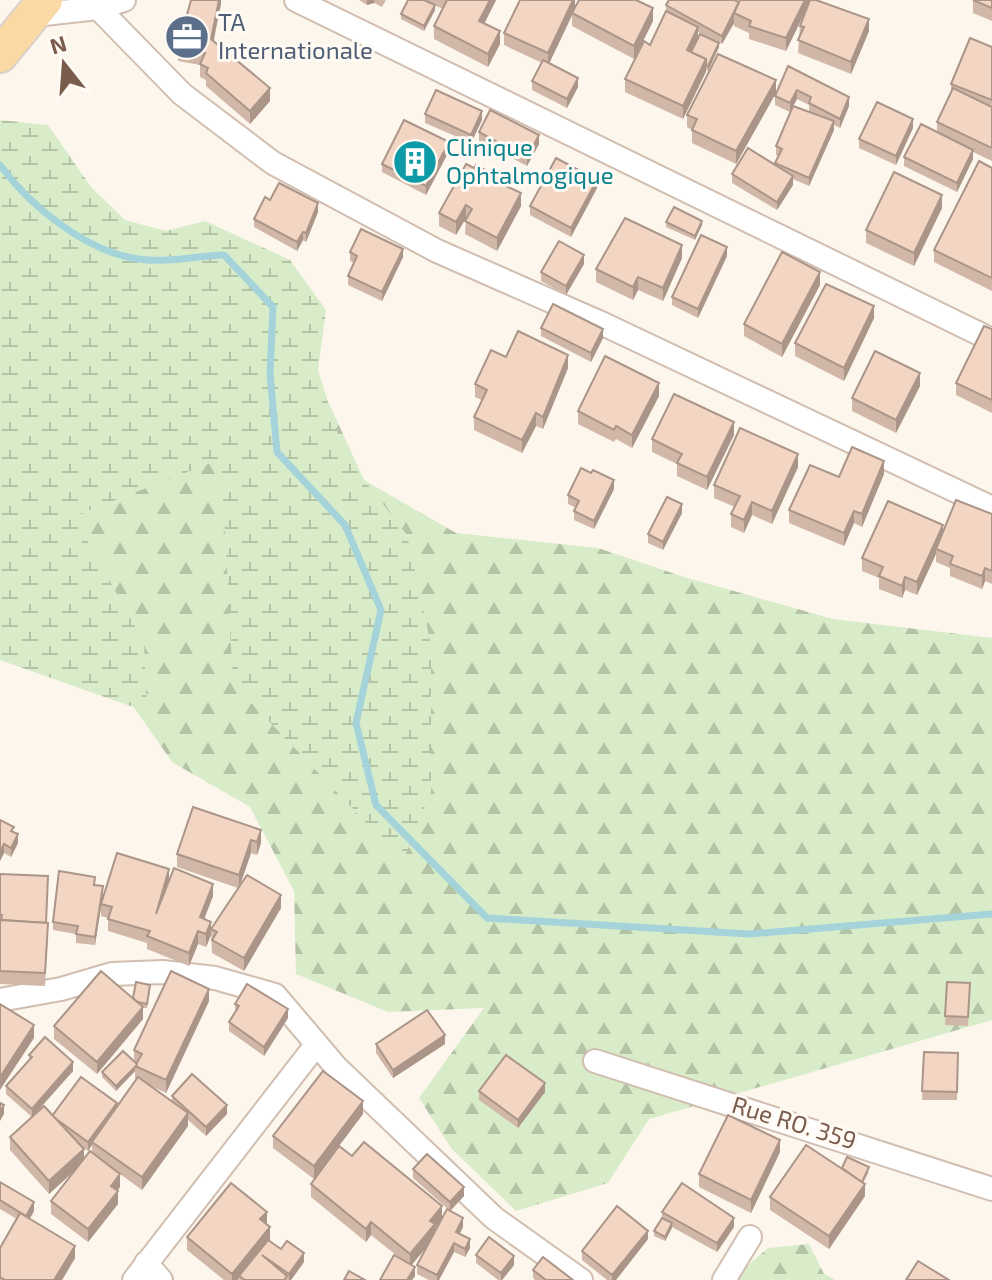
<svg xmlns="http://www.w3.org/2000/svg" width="992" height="1280" font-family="'Exo 2',sans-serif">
  <defs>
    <pattern id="forest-firs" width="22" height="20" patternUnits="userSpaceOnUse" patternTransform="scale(2)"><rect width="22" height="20" fill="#d8ecc9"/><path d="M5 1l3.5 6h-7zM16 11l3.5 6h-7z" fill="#b4c2a5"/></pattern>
    <pattern id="wetland-marsh" width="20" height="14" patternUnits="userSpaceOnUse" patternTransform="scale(2)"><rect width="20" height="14" fill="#d8ecc9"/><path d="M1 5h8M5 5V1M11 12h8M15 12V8" fill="none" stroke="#b4c2a5"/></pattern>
  </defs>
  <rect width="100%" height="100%" fill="#fdf6ec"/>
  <g fill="url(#forest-firs)">
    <path d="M 306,353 L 364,480 L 456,533 L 598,548 L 684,577 L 833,619 L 992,638 L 992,1020 L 649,1119 L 608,1183 L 516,1211 L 451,1148 L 419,1098 L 484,1008 L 388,1012 L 296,974 L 294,891 L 250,807 L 172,762 L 33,562 L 55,404 Z"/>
    <path d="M 809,1244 L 824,1274 L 835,1280 L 731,1280 L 768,1248 Z"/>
  </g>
  <path fill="url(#wetland-marsh)" d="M 0,120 L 48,125 L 91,187 L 125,220 L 166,231 L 205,221 L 290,260 L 326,310 L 318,370 L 344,454 L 407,535 L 431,645 L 431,792 L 403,861 L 233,684 L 221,459 L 74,516 L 144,643 L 147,712 L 0,660 Z"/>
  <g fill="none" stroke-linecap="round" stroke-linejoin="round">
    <path stroke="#a5d3da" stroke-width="7" d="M 0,165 C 30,206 86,252 139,259 C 165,263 197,256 224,255 L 273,307 L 270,374 L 277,452 L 345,525 L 381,610 L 356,723 L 376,805 L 487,918 L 749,934 L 992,914"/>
    <g stroke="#d1beb0" stroke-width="26">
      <g id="street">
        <path d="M 296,0 L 992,340"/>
        <path d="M 98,8 L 182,94 L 273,163 L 437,251 L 601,323 L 992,508"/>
        <path d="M 35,15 L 98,8 L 124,0"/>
        <path d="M 0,1000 L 61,989 L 112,974 L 163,972 L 215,978 L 275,995 L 337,1068 L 494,1218 L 581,1280"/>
        <path d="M 595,1061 L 992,1189"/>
        <path d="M 146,1263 L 161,1280"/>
        <path d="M 134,1280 L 316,1045"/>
        <path d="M 724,1280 L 750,1237"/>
      </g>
    </g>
    <g stroke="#dad1cd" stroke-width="38">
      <path id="primary" d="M 0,55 L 45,0"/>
    </g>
    <use href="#street" stroke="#fff" stroke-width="22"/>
    <use href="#primary" stroke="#fbd9a5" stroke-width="34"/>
  </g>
  <g fill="#d1b7a8" fill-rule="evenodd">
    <path d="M 221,0 L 214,41 L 270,101 L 250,124 L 206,86 L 206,80 L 200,77 L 200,65 L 178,61 L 178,48 Z"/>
    <path d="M 359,0 L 386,0 L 382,7 L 374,3 L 367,5 Z"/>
    <path d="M 408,0 L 496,0 L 484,24 L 500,44 L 488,67 L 434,39 L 434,26 L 443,9 L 432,4 L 435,10 L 424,31 L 401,19 L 401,14 Z"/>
    <path d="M 575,0 L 575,7 L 653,21 L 634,59 L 572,26 L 572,15 L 549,63 L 578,87 L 567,108 L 532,90 L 532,81 L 542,63 L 504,45 L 504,33 Z"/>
    <path d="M 669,0 L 734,0 L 739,2 L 740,0 L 816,0 L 869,19 L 869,31 L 851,74 L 798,53 L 800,26 L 806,9 L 786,51 L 749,39 L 749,33 L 734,26 L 734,23 L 722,44 L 698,32 L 698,36 L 700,34 L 719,43 L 719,47 L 708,71 L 706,70 L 683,119 L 625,92 L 625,79 L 644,41 L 650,45 L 666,12 L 666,5 Z"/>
    <path d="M 973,0 L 992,0 L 992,21 L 973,13 Z"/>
    <path d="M 992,47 L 992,161 L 973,152 L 973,159 L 957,192 L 904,166 L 904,157 L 937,133 L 937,122 L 951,93 L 951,84 Z"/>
    <path d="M 788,66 L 849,106 L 840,128 L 834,125 L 834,130 L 809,186 L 793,179 L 793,185 L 777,210 L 732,183 L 732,174 L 775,165 L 778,156 L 776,155 L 776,146 L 790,112 L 775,105 L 775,96 ZM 797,99 L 809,105 L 809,112 L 793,106 Z"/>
    <path d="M 776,93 L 736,164 L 692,143 L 692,130 L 687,127 L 687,115 Z"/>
    <path d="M 425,114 L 482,120 L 471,143 L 425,123 Z"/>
    <path d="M 913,128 L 896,165 L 859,148 L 859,139 Z"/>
    <path d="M 479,132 L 539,144 L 527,166 L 479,141 Z"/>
    <path d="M 449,151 L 426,195 L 382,172 L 382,164 Z"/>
    <path d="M 992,168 L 992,291 L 934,262 L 934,250 Z"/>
    <path d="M 508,187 L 521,206 L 497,251 L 465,234 L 466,218 L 456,235 L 439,226 L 439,213 Z"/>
    <path d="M 597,188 L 571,237 L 530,215 L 530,206 Z"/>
    <path d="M 270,200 L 318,212 L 306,242 L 303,240 L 297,251 L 254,227 L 254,219 Z"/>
    <path d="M 942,208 L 914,266 L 866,243 L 866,230 Z"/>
    <path d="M 666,222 L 702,225 L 695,240 L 666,227 Z"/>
    <path d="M 350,252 L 403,257 L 382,301 L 348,285 L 348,276 L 354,263 L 350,261 Z"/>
    <path d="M 727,256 L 698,318 L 672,305 L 672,297 Z"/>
    <path d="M 682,258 L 663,301 L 638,290 L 633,300 L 596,282 L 596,269 Z"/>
    <path d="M 584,264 L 566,295 L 541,281 L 541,272 Z"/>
    <path d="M 820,285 L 782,357 L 744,336 L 744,324 Z"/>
    <path d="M 874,318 L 844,381 L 795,356 L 795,343 Z"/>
    <path d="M 541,328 L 603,338 L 591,362 L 541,336 Z"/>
    <path d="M 992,329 L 992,413 L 956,395 L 956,383 Z"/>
    <path d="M 506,357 L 568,368 L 543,429 L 536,426 L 522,453 L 474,430 L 474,417 L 482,400 L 475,397 L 475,384 Z"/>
    <path d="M 920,386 L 896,433 L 852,411 L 852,398 Z"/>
    <path d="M 659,396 L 632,448 L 616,439 L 614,442 L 578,424 L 578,411 Z"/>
    <path d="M 734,435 L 707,490 L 677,476 L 677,464 L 652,452 L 652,439 Z"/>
    <path d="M 798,467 L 772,524 L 752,515 L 744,533 L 731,527 L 731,514 L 735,507 L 714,498 L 714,485 Z"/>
    <path d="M 591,473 L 614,489 L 594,529 L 574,520 L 574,511 L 576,508 L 568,504 L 568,495 Z"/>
    <path d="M 884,474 L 862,527 L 854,523 L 844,546 L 789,523 L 789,510 Z"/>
    <path d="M 682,513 L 663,550 L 648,543 L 648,534 Z"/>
    <path d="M 992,514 L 992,584 L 985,581 L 982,589 L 950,576 L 950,568 L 936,562 L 936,554 L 917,595 L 905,590 L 902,598 L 879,589 L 879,578 L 862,571 L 862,558 L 943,532 Z"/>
    <path d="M 0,820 L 14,832 L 18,843 L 11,857 L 4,853 L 0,861 Z"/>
    <path d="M 261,830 L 261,843 L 257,855 L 251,853 L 240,885 L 281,908 L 244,971 L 212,953 L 211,929 L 238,888 L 177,867 L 177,854 Z"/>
    <path d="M 0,874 L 46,923 L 48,936 L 45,986 L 0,984 Z"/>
    <path d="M 169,882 L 213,896 L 204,919 L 211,935 L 206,947 L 198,944 L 189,966 L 147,949 L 147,943 L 108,931 L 108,918 L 101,916 L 101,906 L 95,945 L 76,943 L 76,934 L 53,930 L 53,922 L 95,885 L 103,895 L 102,901 Z"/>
    <path d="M 947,982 L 970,983 L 968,1026 L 945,1025 Z"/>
    <path d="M 150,990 L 147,1008 L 143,1008 L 143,1019 L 97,1074 L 54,1039 L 54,1026 L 133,998 Z"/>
    <path d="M 209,1001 L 166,1093 L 149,1085 L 172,1101 L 172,1096 L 227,1114 L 206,1136 L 188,1120 L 188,1126 L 142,1190 L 120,1174 L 120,1187 L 117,1190 L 118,1204 L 88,1242 L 51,1214 L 51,1201 L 74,1171 L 49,1194 L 10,1150 L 10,1137 L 32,1117 L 6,1094 L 6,1086 L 29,1060 L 29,1055 L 73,1071 L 33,1116 L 52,1116 L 117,1107 L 137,1079 L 135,1079 L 135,1071 L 116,1091 L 102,1077 L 102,1072 L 134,1061 L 134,1050 ZM 78,1144 L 88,1151 L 92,1145 L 92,1152 L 84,1159 Z"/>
    <path d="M 235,1004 L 288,1018 L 264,1056 L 229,1031 L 229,1022 L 235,1012 Z"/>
    <path d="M 376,1044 L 445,1044 L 393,1078 L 376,1053 Z"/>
    <path d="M 924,1052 L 958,1053 L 957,1100 L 922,1100 Z"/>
    <path d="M 479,1091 L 545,1092 L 518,1128 L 479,1100 Z"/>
    <path d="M 363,1114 L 314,1179 L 273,1148 L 273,1136 Z"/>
    <path d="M 780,1152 L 751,1213 L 699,1187 L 699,1174 Z"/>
    <path d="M 352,1156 L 442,1218 L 463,1227 L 459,1234 L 470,1248 L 465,1257 L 454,1252 L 439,1280 L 429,1280 L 417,1274 L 417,1265 L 428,1245 L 411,1265 L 415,1276 L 412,1280 L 380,1280 L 401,1259 L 371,1235 L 366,1242 L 311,1197 L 311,1184 Z"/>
    <path d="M 842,1168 L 869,1172 L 863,1183 L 865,1196 L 829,1249 L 770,1210 L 770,1197 Z"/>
    <path d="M 413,1169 L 464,1196 L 450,1211 L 413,1178 Z"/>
    <path d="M 0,1182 L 34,1211 L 30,1219 L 75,1258 L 62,1280 L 0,1280 L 0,1248 L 17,1219 L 0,1209 Z"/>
    <path d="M 662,1212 L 734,1227 L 717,1252 L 672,1227 L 665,1241 L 654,1236 L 654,1231 L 662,1218 Z"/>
    <path d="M 267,1224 L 270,1240 L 269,1241 L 281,1249 L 304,1262 L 291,1280 L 239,1280 L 239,1278 L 238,1280 L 224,1280 L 187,1250 L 187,1237 Z"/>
    <path d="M 648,1239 L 616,1280 L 607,1280 L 582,1260 L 582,1251 Z"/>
    <path d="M 476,1255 L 514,1265 L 502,1280 L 498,1280 L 476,1263 Z"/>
    <path d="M 533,1270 L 573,1280 L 535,1280 L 533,1278 Z"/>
  </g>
  <g fill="#aa9588">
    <path d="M 219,0 L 221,0 L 221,4 L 211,52 L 211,39 Z"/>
    <path d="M 367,0 L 374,0 L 374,3 L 367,5 Z"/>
    <path d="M 490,0 L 496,0 L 479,34 L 479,21 Z"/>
    <path d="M 573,0 L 575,0 L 575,9 L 548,66 L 548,53 Z"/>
    <path d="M 805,0 L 810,0 L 810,2 L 786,51 L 786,38 Z"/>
    <path d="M 435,5 L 435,10 L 424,31 L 424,26 Z"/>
    <path d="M 653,8 L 653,21 L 634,59 L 634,46 Z"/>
    <path d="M 734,14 L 734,23 L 722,44 L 722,36 Z"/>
    <path d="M 869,19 L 869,31 L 851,74 L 851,62 Z"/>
    <path d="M 698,27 L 698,39 L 689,58 L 687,50 Z"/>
    <path d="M 500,31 L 500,44 L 488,67 L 488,54 Z"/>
    <path d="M 719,43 L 719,47 L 708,71 L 708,66 Z"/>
    <path d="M 706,59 L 706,72 L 683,119 L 683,106 Z"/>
    <path d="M 578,78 L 578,87 L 567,108 L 567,99 Z"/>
    <path d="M 776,80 L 776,93 L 736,164 L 736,151 Z"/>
    <path d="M 270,88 L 270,101 L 250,124 L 250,111 Z"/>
    <path d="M 797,90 L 797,99 L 790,112 L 790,103 Z"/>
    <path d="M 849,97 L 849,106 L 840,128 L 840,119 Z"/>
    <path d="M 482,111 L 482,120 L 471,143 L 471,135 Z"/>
    <path d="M 913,119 L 913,128 L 896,165 L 896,156 Z"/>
    <path d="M 834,121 L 834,130 L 809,186 L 809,178 Z"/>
    <path d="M 539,135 L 539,144 L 527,166 L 527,158 Z"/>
    <path d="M 449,142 L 449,151 L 426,195 L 426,186 Z"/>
    <path d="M 973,150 L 973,159 L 957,192 L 957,183 Z"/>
    <path d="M 793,176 L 793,185 L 777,210 L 777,202 Z"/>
    <path d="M 597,180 L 597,188 L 571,237 L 571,228 Z"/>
    <path d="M 521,193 L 521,206 L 497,251 L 497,238 Z"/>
    <path d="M 942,195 L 942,208 L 914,266 L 914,253 Z"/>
    <path d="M 318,203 L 318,212 L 306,242 L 306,233 Z"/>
    <path d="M 466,205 L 466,218 L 456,235 L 456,222 Z"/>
    <path d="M 702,221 L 702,225 L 695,240 L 695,236 Z"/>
    <path d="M 303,232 L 303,240 L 297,251 L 297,242 Z"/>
    <path d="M 682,245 L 682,258 L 663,301 L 663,288 Z"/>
    <path d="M 727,247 L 727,256 L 698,318 L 698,309 Z"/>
    <path d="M 403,249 L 403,257 L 382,301 L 382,292 Z"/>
    <path d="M 584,255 L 584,264 L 566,295 L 566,286 Z"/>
    <path d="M 820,272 L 820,285 L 782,357 L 782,344 Z"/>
    <path d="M 638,277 L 638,290 L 633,300 L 633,287 Z"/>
    <path d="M 874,306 L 874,318 L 844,381 L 844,368 Z"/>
    <path d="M 603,329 L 603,338 L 591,362 L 591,353 Z"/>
    <path d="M 568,355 L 568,368 L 543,429 L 543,417 Z"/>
    <path d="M 920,373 L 920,386 L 896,433 L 896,420 Z"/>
    <path d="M 659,383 L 659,396 L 632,448 L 632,435 Z"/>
    <path d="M 536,413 L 536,426 L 522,453 L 522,440 Z"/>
    <path d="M 734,422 L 734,435 L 707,490 L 707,477 Z"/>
    <path d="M 798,454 L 798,467 L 772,524 L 772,511 Z"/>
    <path d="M 884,461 L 884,474 L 862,527 L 862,514 Z"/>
    <path d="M 614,480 L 614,489 L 594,529 L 594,521 Z"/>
    <path d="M 752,502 L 752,515 L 744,533 L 744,520 Z"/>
    <path d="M 682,504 L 682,513 L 663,550 L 663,542 Z"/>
    <path d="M 854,511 L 854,523 L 844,546 L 844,533 Z"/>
    <path d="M 943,525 L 943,538 L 936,549 L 936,554 L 917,595 L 917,582 Z"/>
    <path d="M 985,568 L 985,581 L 982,589 L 982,576 Z"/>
    <path d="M 905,577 L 905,590 L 902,598 L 902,586 Z"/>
    <path d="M 261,830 L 261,843 L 257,855 L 257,842 Z"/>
    <path d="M 18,834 L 18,843 L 11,857 L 11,848 Z"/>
    <path d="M 251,840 L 251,853 L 239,888 L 239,875 Z"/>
    <path d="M 4,844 L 4,853 L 0,861 L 0,852 Z"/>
    <path d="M 169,869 L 169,882 L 156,914 Z"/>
    <path d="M 213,884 L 213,896 L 200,930 L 200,917 Z"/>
    <path d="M 103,886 L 103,895 L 95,945 L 95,937 Z"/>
    <path d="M 281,895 L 281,908 L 244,971 L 244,958 Z"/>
    <path d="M 211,922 L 211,935 L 206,947 L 206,934 Z"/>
    <path d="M 198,931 L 198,944 L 189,966 L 189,953 Z"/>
    <path d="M 209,989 L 209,1001 L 166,1093 L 166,1080 Z"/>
    <path d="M 143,1007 L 143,1019 L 97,1074 L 97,1062 Z"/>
    <path d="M 288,1009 L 288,1018 L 264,1056 L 264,1047 Z"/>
    <path d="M 34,1025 L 34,1038 L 0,1090 L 0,1077 Z"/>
    <path d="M 445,1035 L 445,1044 L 393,1078 L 393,1070 Z"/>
    <path d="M 73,1062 L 73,1071 L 32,1117 L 32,1109 Z"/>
    <path d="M 135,1067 L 135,1071 L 116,1091 L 116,1086 Z"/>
    <path d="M 545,1083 L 545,1092 L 518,1128 L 518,1120 Z"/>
    <path d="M 363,1101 L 363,1114 L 314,1179 L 314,1166 Z"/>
    <path d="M 117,1103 L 117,1112 L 92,1142 L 92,1145 L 88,1151 L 88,1142 Z"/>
    <path d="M 4,1105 L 4,1114 L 0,1121 L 0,1112 Z"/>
    <path d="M 227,1105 L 227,1114 L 206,1136 L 206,1127 Z"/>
    <path d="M 188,1113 L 188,1126 L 142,1190 L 142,1177 Z"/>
    <path d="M 780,1140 L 780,1152 L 751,1213 L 751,1200 Z"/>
    <path d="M 84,1149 L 84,1162 L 49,1194 L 49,1181 Z"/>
    <path d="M 120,1174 L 120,1187 L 111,1199 L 111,1186 Z"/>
    <path d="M 865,1184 L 865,1196 L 829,1249 L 829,1236 Z"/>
    <path d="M 464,1187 L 464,1196 L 450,1211 L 450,1202 Z"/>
    <path d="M 118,1191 L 118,1204 L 88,1242 L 88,1229 Z"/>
    <path d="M 34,1202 L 34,1211 L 26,1224 L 26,1216 Z"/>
    <path d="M 442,1206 L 442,1219 L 435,1228 L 435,1237 L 410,1267 L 410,1254 L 430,1221 Z"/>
    <path d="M 267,1212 L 267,1225 L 260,1219 Z"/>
    <path d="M 463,1218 L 463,1227 L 456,1241 L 456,1232 Z"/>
    <path d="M 734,1218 L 734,1227 L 717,1252 L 717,1243 Z"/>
    <path d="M 371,1222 L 371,1235 L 366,1242 L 366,1229 Z"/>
    <path d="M 672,1223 L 672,1228 L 665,1241 L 665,1237 Z"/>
    <path d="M 270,1227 L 270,1240 L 240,1277 L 239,1276 L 238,1280 L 232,1280 L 232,1274 Z"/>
    <path d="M 648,1231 L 648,1239 L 616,1280 L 612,1280 L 612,1275 Z"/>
    <path d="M 470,1239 L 470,1248 L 465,1257 L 465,1249 Z"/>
    <path d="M 454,1243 L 454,1252 L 439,1280 L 437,1280 L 437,1275 Z"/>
    <path d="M 75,1246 L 75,1258 L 62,1280 L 54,1280 Z"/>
    <path d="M 304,1253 L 304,1262 L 291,1280 L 289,1280 L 289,1274 Z"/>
    <path d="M 514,1256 L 514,1265 L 502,1280 L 501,1280 L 501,1273 Z"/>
    <path d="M 415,1267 L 415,1276 L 412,1280 L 407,1280 Z"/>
  </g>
  <g fill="#f3d5c3" stroke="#aa9588" stroke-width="2">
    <path d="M 191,0 L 219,0 L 211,39 L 270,88 L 250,111 L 206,73 L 208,68 L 200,64 L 205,53 L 178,48 Z"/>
    <path d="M 408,0 L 424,0 L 435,5 L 424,26 L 401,14 Z"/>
    <path d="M 447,0 L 490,0 L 479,21 L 500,31 L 488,54 L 434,26 Z"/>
    <path d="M 520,0 L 573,0 L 548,53 L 504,33 Z"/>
    <path d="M 579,0 L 636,0 L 653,8 L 634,46 L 572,13 Z"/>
    <path d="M 669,0 L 734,0 L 739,2 L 722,36 L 666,5 Z"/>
    <path d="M 740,0 L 805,0 L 786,38 L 749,26 L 751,21 L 734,13 Z"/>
    <path d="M 810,0 L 816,0 L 869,19 L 851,62 L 798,40 L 804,27 L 800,26 Z"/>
    <path d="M 973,0 L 992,0 L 992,8 Z"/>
    <path d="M 666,11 L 698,27 L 687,50 L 706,59 L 683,106 L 625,79 L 644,41 L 650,45 Z"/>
    <path d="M 700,34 L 719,43 L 708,66 L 706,66 L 706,59 L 691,52 Z"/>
    <path d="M 970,38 L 992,47 L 992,100 L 951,84 Z"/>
    <path d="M 718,54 L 776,80 L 736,151 L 692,130 L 697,119 L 687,115 Z"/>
    <path d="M 543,60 L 578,78 L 567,99 L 532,81 Z"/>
    <path d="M 788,66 L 849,97 L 840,119 L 809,103 L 811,97 L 797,90 L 790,103 L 775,96 Z"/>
    <path d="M 953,88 L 992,107 L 992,148 L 937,122 Z"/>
    <path d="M 436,90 L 482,111 L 471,135 L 425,114 Z"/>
    <path d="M 877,102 L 913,119 L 896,156 L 859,139 Z"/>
    <path d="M 793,106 L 834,121 L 809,178 L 775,163 L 782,149 L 776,146 Z"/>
    <path d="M 490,110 L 539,135 L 527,158 L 479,132 Z"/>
    <path d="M 404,120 L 449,142 L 426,186 L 382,164 Z"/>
    <path d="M 921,124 L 973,150 L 957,183 L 904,157 Z"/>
    <path d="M 748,148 L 793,176 L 777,202 L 732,174 Z"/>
    <path d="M 556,158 L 597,180 L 571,228 L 530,206 Z"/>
    <path d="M 979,161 L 992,168 L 992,278 L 934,250 Z"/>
    <path d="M 466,164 L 474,168 L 476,165 L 508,182 L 506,186 L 521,193 L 497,238 L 465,221 L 472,209 L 466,205 L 456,222 L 439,213 Z"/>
    <path d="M 894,172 L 942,195 L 914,253 L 866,230 Z"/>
    <path d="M 279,183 L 318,203 L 306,233 L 303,232 L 297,242 L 254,219 L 265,197 L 270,200 Z"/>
    <path d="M 674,207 L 702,221 L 695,236 L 666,222 Z"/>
    <path d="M 625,218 L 682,245 L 663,288 L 638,277 L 633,287 L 596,269 Z"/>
    <path d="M 361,229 L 403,249 L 382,292 L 348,276 L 357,256 L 350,252 Z"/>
    <path d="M 701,235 L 727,247 L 698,309 L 672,297 Z"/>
    <path d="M 559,241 L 584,255 L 566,286 L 541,272 Z"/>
    <path d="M 782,252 L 820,272 L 782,344 L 744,324 Z"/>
    <path d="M 826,284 L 874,306 L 844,368 L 795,343 Z"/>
    <path d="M 553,304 L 603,329 L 591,353 L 541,328 Z"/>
    <path d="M 984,326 L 992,329 L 992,400 L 956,383 Z"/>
    <path d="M 518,331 L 568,355 L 543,417 L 536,413 L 522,440 L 474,417 L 487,390 L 475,384 L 491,350 L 506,357 Z"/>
    <path d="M 875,351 L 920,373 L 896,420 L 852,398 Z"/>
    <path d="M 605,356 L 659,383 L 632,435 L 616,426 L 614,430 L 578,411 Z"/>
    <path d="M 674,394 L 734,422 L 707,477 L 677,463 L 682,454 L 652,439 Z"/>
    <path d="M 740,428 L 798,454 L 772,511 L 752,502 L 744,520 L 731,514 L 740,496 L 714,485 Z"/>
    <path d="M 852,447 L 884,461 L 862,514 L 854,511 L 844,533 L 789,510 L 810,465 L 839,477 Z"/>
    <path d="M 581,468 L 591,473 L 593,470 L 614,480 L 594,521 L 574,511 L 579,501 L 568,495 Z"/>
    <path d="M 667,497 L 682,504 L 663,542 L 648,534 Z"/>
    <path d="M 956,500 L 992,514 L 992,571 L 985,568 L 982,576 L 950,564 L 953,556 L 936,549 Z"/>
    <path d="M 888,501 L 943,525 L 917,582 L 905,577 L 902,586 L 879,576 L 883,567 L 862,558 Z"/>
    <path d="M 193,807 L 261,830 L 257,842 L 251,840 L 239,875 L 177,854 Z"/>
    <path d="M 0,820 L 14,827 L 11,831 L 18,834 L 11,848 L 4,844 L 0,852 Z"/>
    <path d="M 117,853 L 169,869 L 156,914 L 174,868 L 213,884 L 200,917 L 211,922 L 206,934 L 198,931 L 189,953 L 147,936 L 150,931 L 108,919 L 112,907 L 101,904 Z"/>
    <path d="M 59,871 L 95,877 L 94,885 L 103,886 L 95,937 L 76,934 L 78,926 L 53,922 Z"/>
    <path d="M 0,874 L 48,876 L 46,923 L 1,920 L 2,915 L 0,915 Z"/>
    <path d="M 247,875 L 281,895 L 244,958 L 212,940 L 217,932 L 211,929 Z"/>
    <path d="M 0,920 L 48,923 L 45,973 L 0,971 Z"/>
    <path d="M 101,971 L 143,1007 L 97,1062 L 54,1026 Z"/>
    <path d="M 171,971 L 209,989 L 166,1080 L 135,1066 L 142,1054 L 134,1050 Z"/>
    <path d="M 136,982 L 150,985 L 147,1004 L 138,1002 L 133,998 Z"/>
    <path d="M 947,982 L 970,983 L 968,1017 L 945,1016 Z"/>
    <path d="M 247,984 L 288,1009 L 264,1047 L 229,1022 L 239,1006 L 235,1004 Z"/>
    <path d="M 0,1004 L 34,1025 L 0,1077 Z"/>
    <path d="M 427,1010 L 445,1035 L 393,1070 L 376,1044 Z"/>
    <path d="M 45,1037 L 73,1062 L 32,1109 L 6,1086 L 32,1057 L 29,1055 Z"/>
    <path d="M 123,1051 L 137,1064 L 136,1066 L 116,1086 L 102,1072 Z"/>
    <path d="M 924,1052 L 958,1053 L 957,1092 L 922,1091 Z"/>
    <path d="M 506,1055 L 545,1083 L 518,1120 L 479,1091 Z"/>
    <path d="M 323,1071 L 363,1101 L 314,1166 L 273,1136 Z"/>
    <path d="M 192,1074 L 227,1105 L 206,1127 L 172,1096 Z"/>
    <path d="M 81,1077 L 117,1103 L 88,1142 L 52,1116 Z"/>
    <path d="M 138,1077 L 188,1113 L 142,1177 L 92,1142 Z"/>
    <path d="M 0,1103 L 4,1105 L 0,1112 Z"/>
    <path d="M 44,1106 L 84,1149 L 49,1181 L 10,1137 Z"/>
    <path d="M 728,1115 L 780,1140 L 751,1200 L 699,1174 Z"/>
    <path d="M 364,1142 L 442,1206 L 430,1221 L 435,1224 L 410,1254 L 371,1222 L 366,1229 L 311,1184 L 339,1146 L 352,1156 Z"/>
    <path d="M 806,1145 L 865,1184 L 829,1236 L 770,1197 Z"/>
    <path d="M 90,1151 L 120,1174 L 111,1186 L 118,1191 L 88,1229 L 51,1201 Z"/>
    <path d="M 427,1154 L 464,1187 L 450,1202 L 413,1169 Z"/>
    <path d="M 847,1157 L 869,1167 L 862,1182 L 842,1168 Z"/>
    <path d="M 0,1182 L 34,1202 L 26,1216 L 0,1200 Z"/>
    <path d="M 231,1183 L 267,1212 L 260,1219 L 270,1227 L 232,1274 L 187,1237 Z"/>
    <path d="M 682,1183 L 734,1218 L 717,1243 L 662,1212 Z"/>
    <path d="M 617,1206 L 648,1231 L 612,1275 L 582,1251 Z"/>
    <path d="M 447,1209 L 463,1218 L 456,1232 L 470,1239 L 465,1249 L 454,1243 L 437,1275 L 417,1265 Z"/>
    <path d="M 20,1213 L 75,1246 L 54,1280 L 5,1280 L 0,1277 L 0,1248 Z"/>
    <path d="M 662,1218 L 672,1223 L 665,1237 L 654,1231 Z"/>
    <path d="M 489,1237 L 514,1256 L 501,1273 L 476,1255 Z"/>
    <path d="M 268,1240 L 281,1249 L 287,1241 L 304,1253 L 289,1274 L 262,1255 L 287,1276 L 284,1280 L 245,1280 L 239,1276 Z"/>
    <path d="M 394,1255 L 415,1267 L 407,1280 L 380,1280 Z"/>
    <path d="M 543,1257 L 573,1280 L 546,1280 L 533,1270 Z"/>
    <path d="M 918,1261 L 949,1280 L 906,1280 Z"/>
    <path d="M 349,1271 L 365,1280 L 344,1280 Z"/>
  </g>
  <defs>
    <g id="office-disc" transform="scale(2.3)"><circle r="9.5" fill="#5c6f8a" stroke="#fffaf3"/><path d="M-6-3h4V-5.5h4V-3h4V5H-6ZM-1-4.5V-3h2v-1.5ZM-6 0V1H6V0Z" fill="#fff"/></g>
    <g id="building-disc" transform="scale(2.3)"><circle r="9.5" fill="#0f9aa8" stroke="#fffaf3"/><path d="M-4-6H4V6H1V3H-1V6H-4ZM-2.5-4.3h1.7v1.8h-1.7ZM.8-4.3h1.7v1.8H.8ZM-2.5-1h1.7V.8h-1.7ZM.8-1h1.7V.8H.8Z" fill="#fff"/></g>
  </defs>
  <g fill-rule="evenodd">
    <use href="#office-disc" x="187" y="37"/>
    <use href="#building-disc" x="415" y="162"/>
  </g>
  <g text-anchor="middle" stroke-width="6" stroke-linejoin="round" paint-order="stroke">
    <g font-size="24" fill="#4e5e75" stroke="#fffaf3" text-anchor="start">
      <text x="218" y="31">TA<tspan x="218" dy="28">Internationale</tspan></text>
    </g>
    <g font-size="24" fill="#0d838f" stroke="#fffaf3" text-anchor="start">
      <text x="446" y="156">Clinique<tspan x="446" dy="28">Ophtalmogique</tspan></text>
    </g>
    <g font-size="24" fill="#7a5c4d" stroke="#fffaf3">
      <text transform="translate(794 1123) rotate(17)" y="8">Rue RO. 359</text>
    </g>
  </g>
  <g transform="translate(64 64) rotate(343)" stroke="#fffaf3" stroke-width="6" paint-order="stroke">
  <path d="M0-6L14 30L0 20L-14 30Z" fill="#7a5c4d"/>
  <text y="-12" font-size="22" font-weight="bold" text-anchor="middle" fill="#7a5c4d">N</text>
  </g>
</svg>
